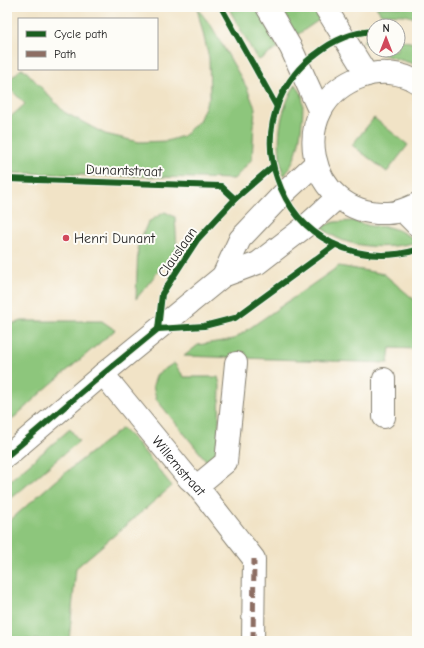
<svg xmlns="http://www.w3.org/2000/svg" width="424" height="648" font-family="'Comic Neue',sans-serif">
  <rect width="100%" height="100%" fill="#fdfcf7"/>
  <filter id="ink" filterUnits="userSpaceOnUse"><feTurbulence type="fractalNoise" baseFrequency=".025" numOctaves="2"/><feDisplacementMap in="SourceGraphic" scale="8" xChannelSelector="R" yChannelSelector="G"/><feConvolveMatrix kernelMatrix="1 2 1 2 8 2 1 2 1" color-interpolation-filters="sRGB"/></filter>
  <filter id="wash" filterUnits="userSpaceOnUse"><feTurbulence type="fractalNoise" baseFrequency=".012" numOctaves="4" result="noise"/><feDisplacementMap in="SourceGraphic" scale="16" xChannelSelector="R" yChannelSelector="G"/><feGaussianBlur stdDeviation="0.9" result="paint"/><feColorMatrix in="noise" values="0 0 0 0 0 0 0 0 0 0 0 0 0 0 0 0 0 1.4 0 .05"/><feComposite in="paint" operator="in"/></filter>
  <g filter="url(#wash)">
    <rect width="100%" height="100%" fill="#f1e3c6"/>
    <g fill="#8dc67b" stroke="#54714c">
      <path d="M 228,7 L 257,7 L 278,48 L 259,60 L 257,59 Z"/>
      <path d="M 280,7 L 313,7 L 319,17 L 319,20 L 297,35 L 295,35 Z"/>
      <path d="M 376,7 L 417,7 L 417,19 L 406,15 L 381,14 Z"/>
      <path d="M 197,8 L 212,27 L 247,88 L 255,108 L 252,159 L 234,179 L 7,173 L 7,120 L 25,104 L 7,86 L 7,82 L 21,69 L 24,69 L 64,112 L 105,134 L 139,142 L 167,141 L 183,136 L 199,121 L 210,95 L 209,58 Z"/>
      <path d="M 366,38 L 374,38 L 374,50 L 398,50 L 398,39 L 417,44 L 417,65 L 381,54 L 373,50 L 363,41 Z"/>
      <path d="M 296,84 C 298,88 301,92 302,96 C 305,107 300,145 295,156 C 293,163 289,169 285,175 L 283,174 C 276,142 278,113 296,84 Z"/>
      <path d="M 374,118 L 408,145 L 387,172 L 352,145 Z"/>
      <path d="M 165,212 L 175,217 L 177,248 L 136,299 L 138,245 L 148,222 Z"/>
      <path d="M 353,221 L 370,226 L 388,227 L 398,230 L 416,240 L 416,242 C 389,250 343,249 323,228 L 323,226 L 335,222 Z"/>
      <path d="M 339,266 L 384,274 L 417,302 L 417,349 L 390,348 L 388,363 L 184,356 L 198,345 L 234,339 Z"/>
      <path d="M 22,321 L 102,321 L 115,330 L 44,390 L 7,424 L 7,325 Z"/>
      <path d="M 174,363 L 184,377 L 218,377 L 220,385 L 218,457 L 209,464 L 156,399 L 153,385 L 157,374 Z"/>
      <path d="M 122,428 L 137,443 L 172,486 L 76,568 L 69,641 L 7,639 L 7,523 L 56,480 Z"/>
      <path d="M 70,429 L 79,441 L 7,502 L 7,483 Z"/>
    </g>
  </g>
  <g filter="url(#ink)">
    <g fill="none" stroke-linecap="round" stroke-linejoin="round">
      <g stroke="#868071" stroke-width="24">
        <g id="minor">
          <path d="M 267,7 L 291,48 L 320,112"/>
          <path d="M 325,7 L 367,75"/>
          <path d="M 417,82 C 401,72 379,70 361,77 C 284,104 306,217 388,213 C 398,213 408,208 417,204"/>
          <path d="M 403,211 L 417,225"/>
          <path d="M 223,276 L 240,239 L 283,194 L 316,163"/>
          <path id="s1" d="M 103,374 L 189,479 L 197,486 L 254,559 L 253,641"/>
          <path d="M 384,379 L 384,417"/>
          <path d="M 7,456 L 103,374 L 223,276 L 258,263 L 306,226 L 338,197"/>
          <path d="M 197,486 L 226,462 L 236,363"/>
        </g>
      </g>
      <use href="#minor" stroke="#fff" stroke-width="22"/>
      <path stroke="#8d6e63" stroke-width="5" stroke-dasharray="10 5" stroke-linecap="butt" d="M 253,641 L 254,559"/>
      <g stroke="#fdfcf7" stroke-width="8">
        <g id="cycleway">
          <path d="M 221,7 L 277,107"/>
          <path d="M 374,31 C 353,32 332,41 316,54 C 299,66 287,82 279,101 C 269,126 268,153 277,178 C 297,238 356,267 417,250"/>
          <path d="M 273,166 L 235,199 L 197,240 L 162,294 L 158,329 L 204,326 L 235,318 L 335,245"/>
          <path d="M 7,179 L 221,186 L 235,199"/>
          <path d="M 7,456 L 103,374 L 158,329"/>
        </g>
      </g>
      <use href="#cycleway" stroke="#1b5e20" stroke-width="6"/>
    </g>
  </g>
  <circle fill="#d1495b" stroke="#fdfcf7" stroke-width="1.5" cx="66" cy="238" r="4"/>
  <g text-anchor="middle" stroke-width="4" stroke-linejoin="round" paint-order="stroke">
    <g font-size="14" fill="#1c1c1c" stroke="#fdfcf7">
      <text transform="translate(124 170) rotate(2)" y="5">Dunantstraat</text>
      <text transform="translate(177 252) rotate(-55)" y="5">Clauslaan</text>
      <text dy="5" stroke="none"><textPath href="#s1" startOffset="119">Willemstraat</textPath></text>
    </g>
    <g font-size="14" fill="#1c1c1c" stroke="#fdfcf7" text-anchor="start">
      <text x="74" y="243">Henri Dunant</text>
    </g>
  </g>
  <rect width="424" height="648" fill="none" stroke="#fdfcf7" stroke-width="24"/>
  <rect x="18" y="18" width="140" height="52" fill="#fdfcf7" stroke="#a3a29f"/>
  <rect x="26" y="31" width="20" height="6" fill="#1b5e20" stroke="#a3a29f"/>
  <text x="54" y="38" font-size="12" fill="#1c1c1c">Cycle path</text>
  <rect x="26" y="51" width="20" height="6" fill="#8d6e63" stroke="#a3a29f"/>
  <text x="54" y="58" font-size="12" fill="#1c1c1c">Path</text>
  <g transform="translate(386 38)"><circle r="19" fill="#fdfcf7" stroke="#a3a29f"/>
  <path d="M0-3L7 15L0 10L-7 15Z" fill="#d1495b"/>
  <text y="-6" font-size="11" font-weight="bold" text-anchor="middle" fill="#1c1c1c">N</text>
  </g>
</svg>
